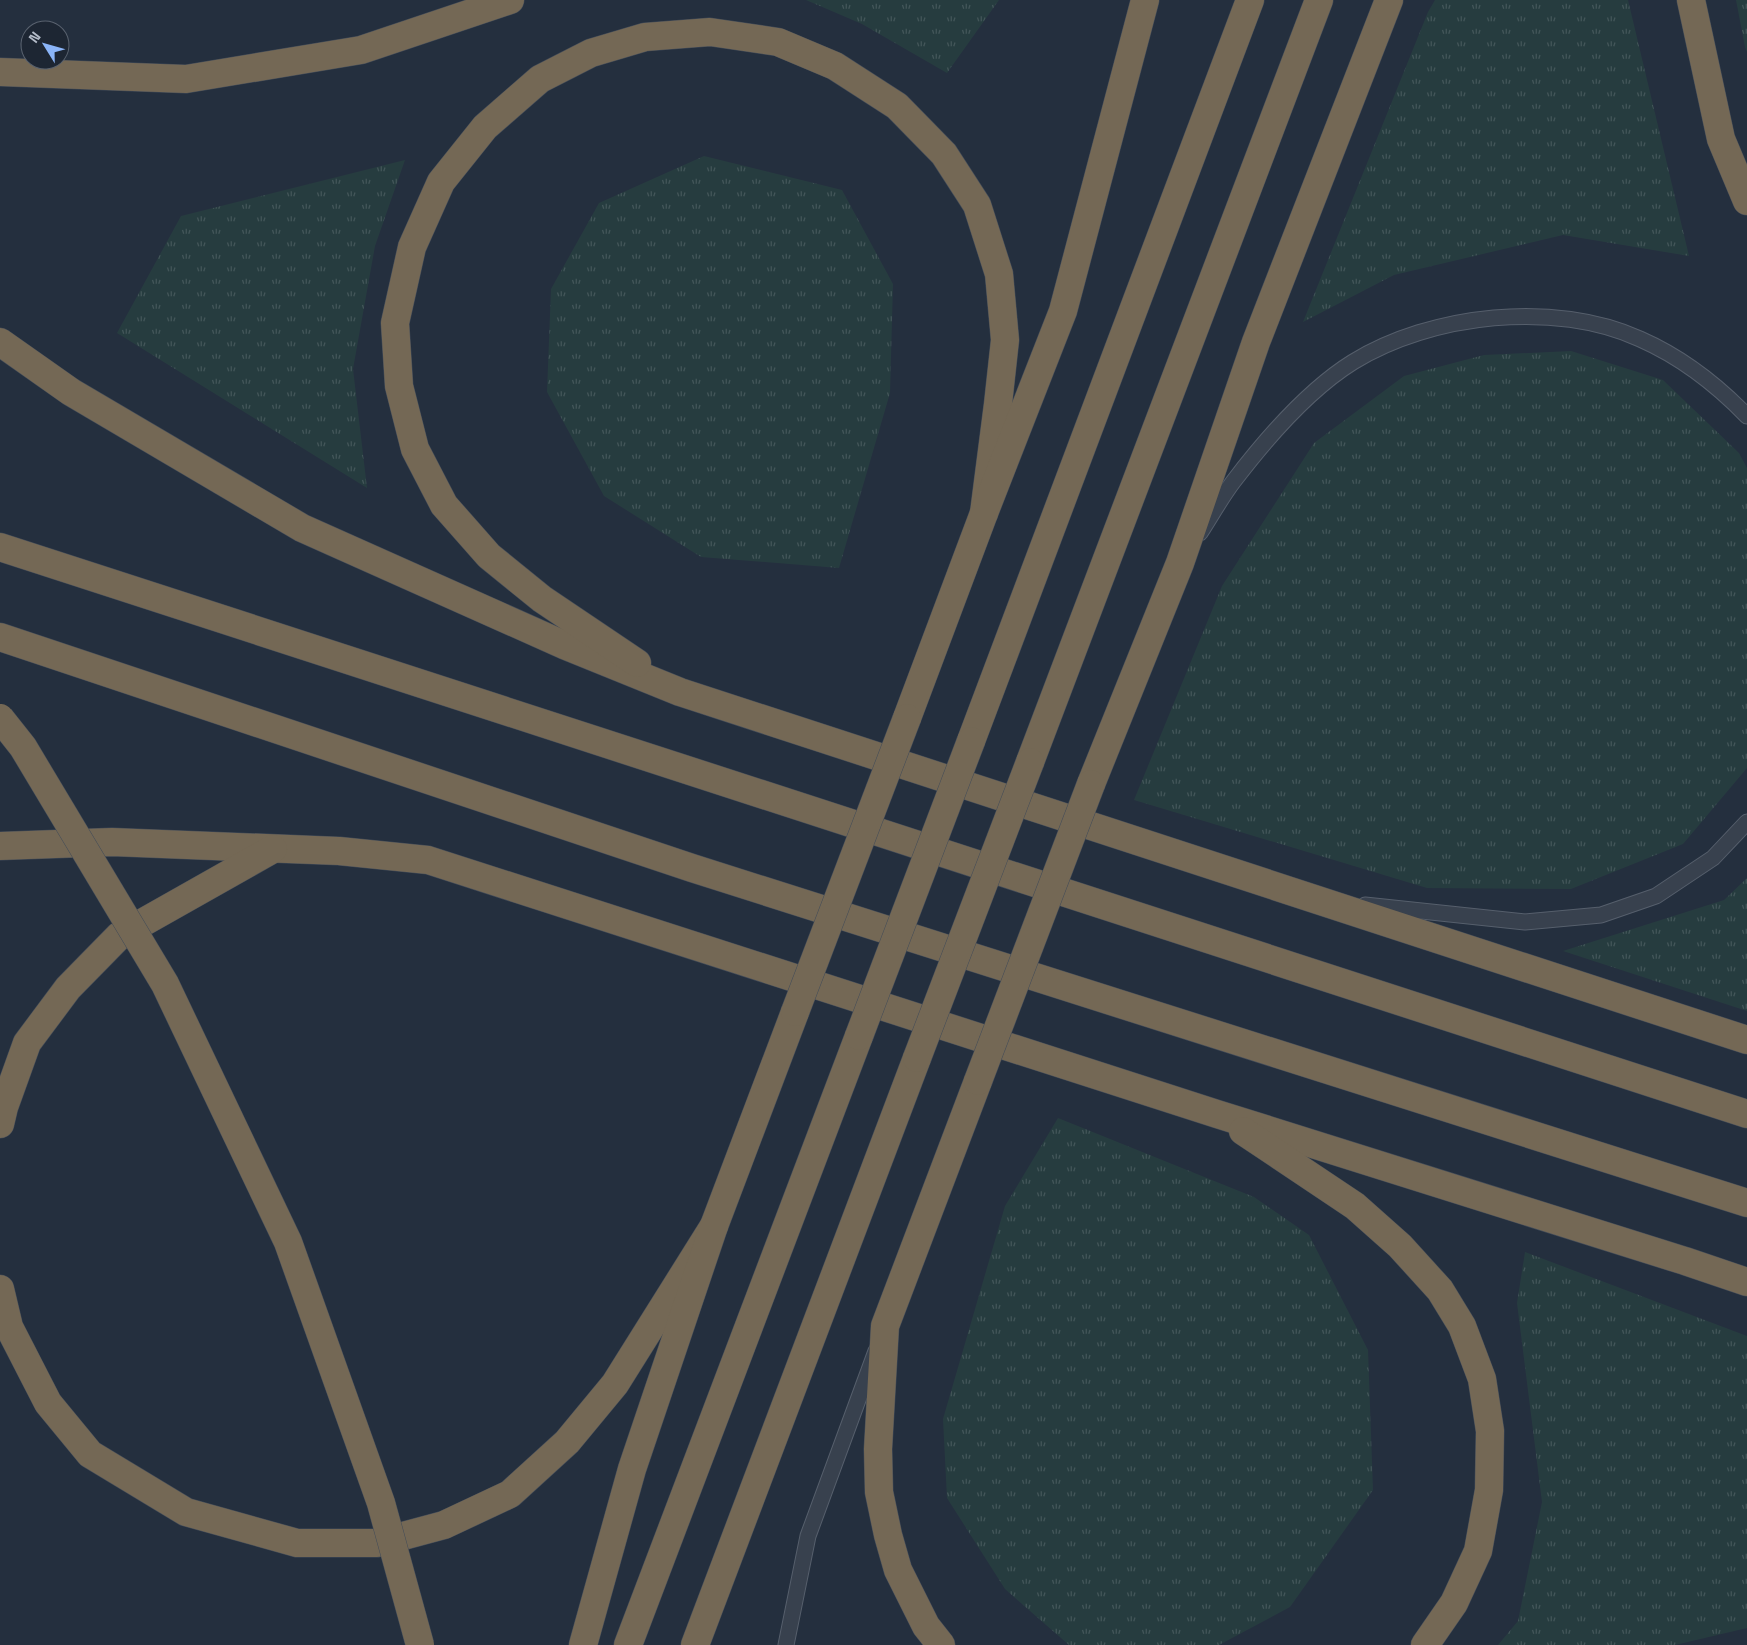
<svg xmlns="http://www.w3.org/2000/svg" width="1747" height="1645" font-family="'Space Grotesk',sans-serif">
  <defs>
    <pattern id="grass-tufts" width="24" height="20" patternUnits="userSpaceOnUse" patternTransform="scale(1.25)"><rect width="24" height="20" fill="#263c3f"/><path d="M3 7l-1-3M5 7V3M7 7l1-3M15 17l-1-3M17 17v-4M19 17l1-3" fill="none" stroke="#435659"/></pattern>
  </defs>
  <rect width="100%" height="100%" fill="#242f3e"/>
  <g fill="url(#grass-tufts)">
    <path d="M 806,0 L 999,0 L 947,73 L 862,24 Z"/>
    <path d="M 1435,0 L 1628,0 L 1689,256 L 1563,235 L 1394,275 L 1303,322 L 1428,12 Z"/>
    <path d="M 1736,0 L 1747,0 L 1747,52 L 1745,47 Z"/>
    <path d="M 704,156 L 842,190 L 893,284 L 890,393 L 839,568 L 701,557 L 604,496 L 547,392 L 551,289 L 599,203 Z"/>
    <path d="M 405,160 L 375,246 L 353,369 L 367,488 L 117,333 L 181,216 Z"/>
    <path d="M 1571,351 L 1663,380 L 1739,453 L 1747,468 L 1747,768 L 1683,844 L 1571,889 L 1427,888 L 1134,800 L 1222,586 L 1314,443 L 1404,376 L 1484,355 Z"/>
    <path d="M 1747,878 L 1747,1011 L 1563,951 L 1724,900 Z"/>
    <path d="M 1058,1118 L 1254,1197 L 1309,1235 L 1368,1350 L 1373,1490 L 1290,1607 L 1219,1645 L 1069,1645 L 1005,1589 L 947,1498 L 943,1419 L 1005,1206 Z"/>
    <path d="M 1525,1252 L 1747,1336 L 1747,1628 L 1675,1645 L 1498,1645 L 1518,1621 L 1542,1502 L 1517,1303 Z"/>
  </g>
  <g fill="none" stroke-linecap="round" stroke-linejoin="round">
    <g stroke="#565f6c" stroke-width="17">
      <g id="service">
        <path d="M 1200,533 C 1211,516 1221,498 1233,482 C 1265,440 1308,390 1353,362 C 1431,314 1555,300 1640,339 C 1681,357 1716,384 1747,416"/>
        <path d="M 1365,905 L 1525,922 L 1601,915 L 1656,896 L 1713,858 L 1747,822"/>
        <path d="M 786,1645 L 808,1536 L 876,1351"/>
      </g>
    </g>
    <g stroke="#434c59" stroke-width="29">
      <g id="motorway">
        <path d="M 1691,0 L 1721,139 L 1747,201"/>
        <path d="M 0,72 L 186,79 L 361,50 L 510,0"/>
        <path d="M 0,342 L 71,392 L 302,528 L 564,645 L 680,692 L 1747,1040"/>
        <path d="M 0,547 L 1747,1114"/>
        <path d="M 0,637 L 692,868 L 1747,1203"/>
        <path d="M 637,663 L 542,599 L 489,556 L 444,505 L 415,449 L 399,386 L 395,323 L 412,247 L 441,182 L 485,127 L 540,79 L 591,53 L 645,37 L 710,32 L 778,42 L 835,66 L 897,106 L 944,154 L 977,205 L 999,274 L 1005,340 L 998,404 L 984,513"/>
        <path d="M 907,718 L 984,513 L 1063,311 L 1145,0"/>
        <path d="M 971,741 L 1250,0"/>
        <path d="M 1030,762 L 1319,0"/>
        <path d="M 1091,784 L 1180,563 L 1256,342 L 1389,0"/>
        <path d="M 0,846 L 112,842 L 339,851 L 428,860 L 1217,1114 L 1685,1261 L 1747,1282"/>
        <path d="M 0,1124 L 4,1107 L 27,1043 L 68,988 L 119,936 L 273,849"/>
        <path d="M 1243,1131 L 1355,1206 L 1400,1246 L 1440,1290 L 1462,1326 L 1482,1379 L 1490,1431 L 1489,1490 L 1478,1551 L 1454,1603 L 1425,1645"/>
        <path d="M 0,1289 L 9,1327 L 48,1403 L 90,1454 L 186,1512 L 297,1543 L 377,1543 L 444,1525 L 510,1494 L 567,1442 L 615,1384 L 714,1226"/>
        <path d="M 583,1645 L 632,1469 L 714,1226 L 795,1012"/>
        <path d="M 628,1645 L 859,1036"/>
        <path d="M 695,1645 L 917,1058"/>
        <path d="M 941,1645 L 926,1626 L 898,1570 L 888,1535 L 879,1492 L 878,1449 L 885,1326 L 978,1081"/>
      </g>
    </g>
    <use href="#service" stroke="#38414e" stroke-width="15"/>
    <use href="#motorway" stroke="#746855" stroke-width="28"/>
    <g stroke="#434c59" stroke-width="29" stroke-linecap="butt">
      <g id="motorway-bridge">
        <path d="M 0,718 L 23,747 L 165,984 L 288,1242 L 381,1503 L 420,1645"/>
        <path d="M 795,1012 L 907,718"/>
        <path d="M 859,1036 L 971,741"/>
        <path d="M 917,1058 L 1030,762"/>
        <path d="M 978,1081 L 1091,784"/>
      </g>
    </g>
    <use href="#motorway-bridge" stroke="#746855" stroke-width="28"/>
  </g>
  <g transform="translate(45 45) rotate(307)"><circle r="24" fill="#1d2633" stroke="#59626f"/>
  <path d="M0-4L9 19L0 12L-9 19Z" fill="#8ab4f8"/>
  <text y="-8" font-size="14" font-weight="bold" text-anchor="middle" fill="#b4bcc9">N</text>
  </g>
</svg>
